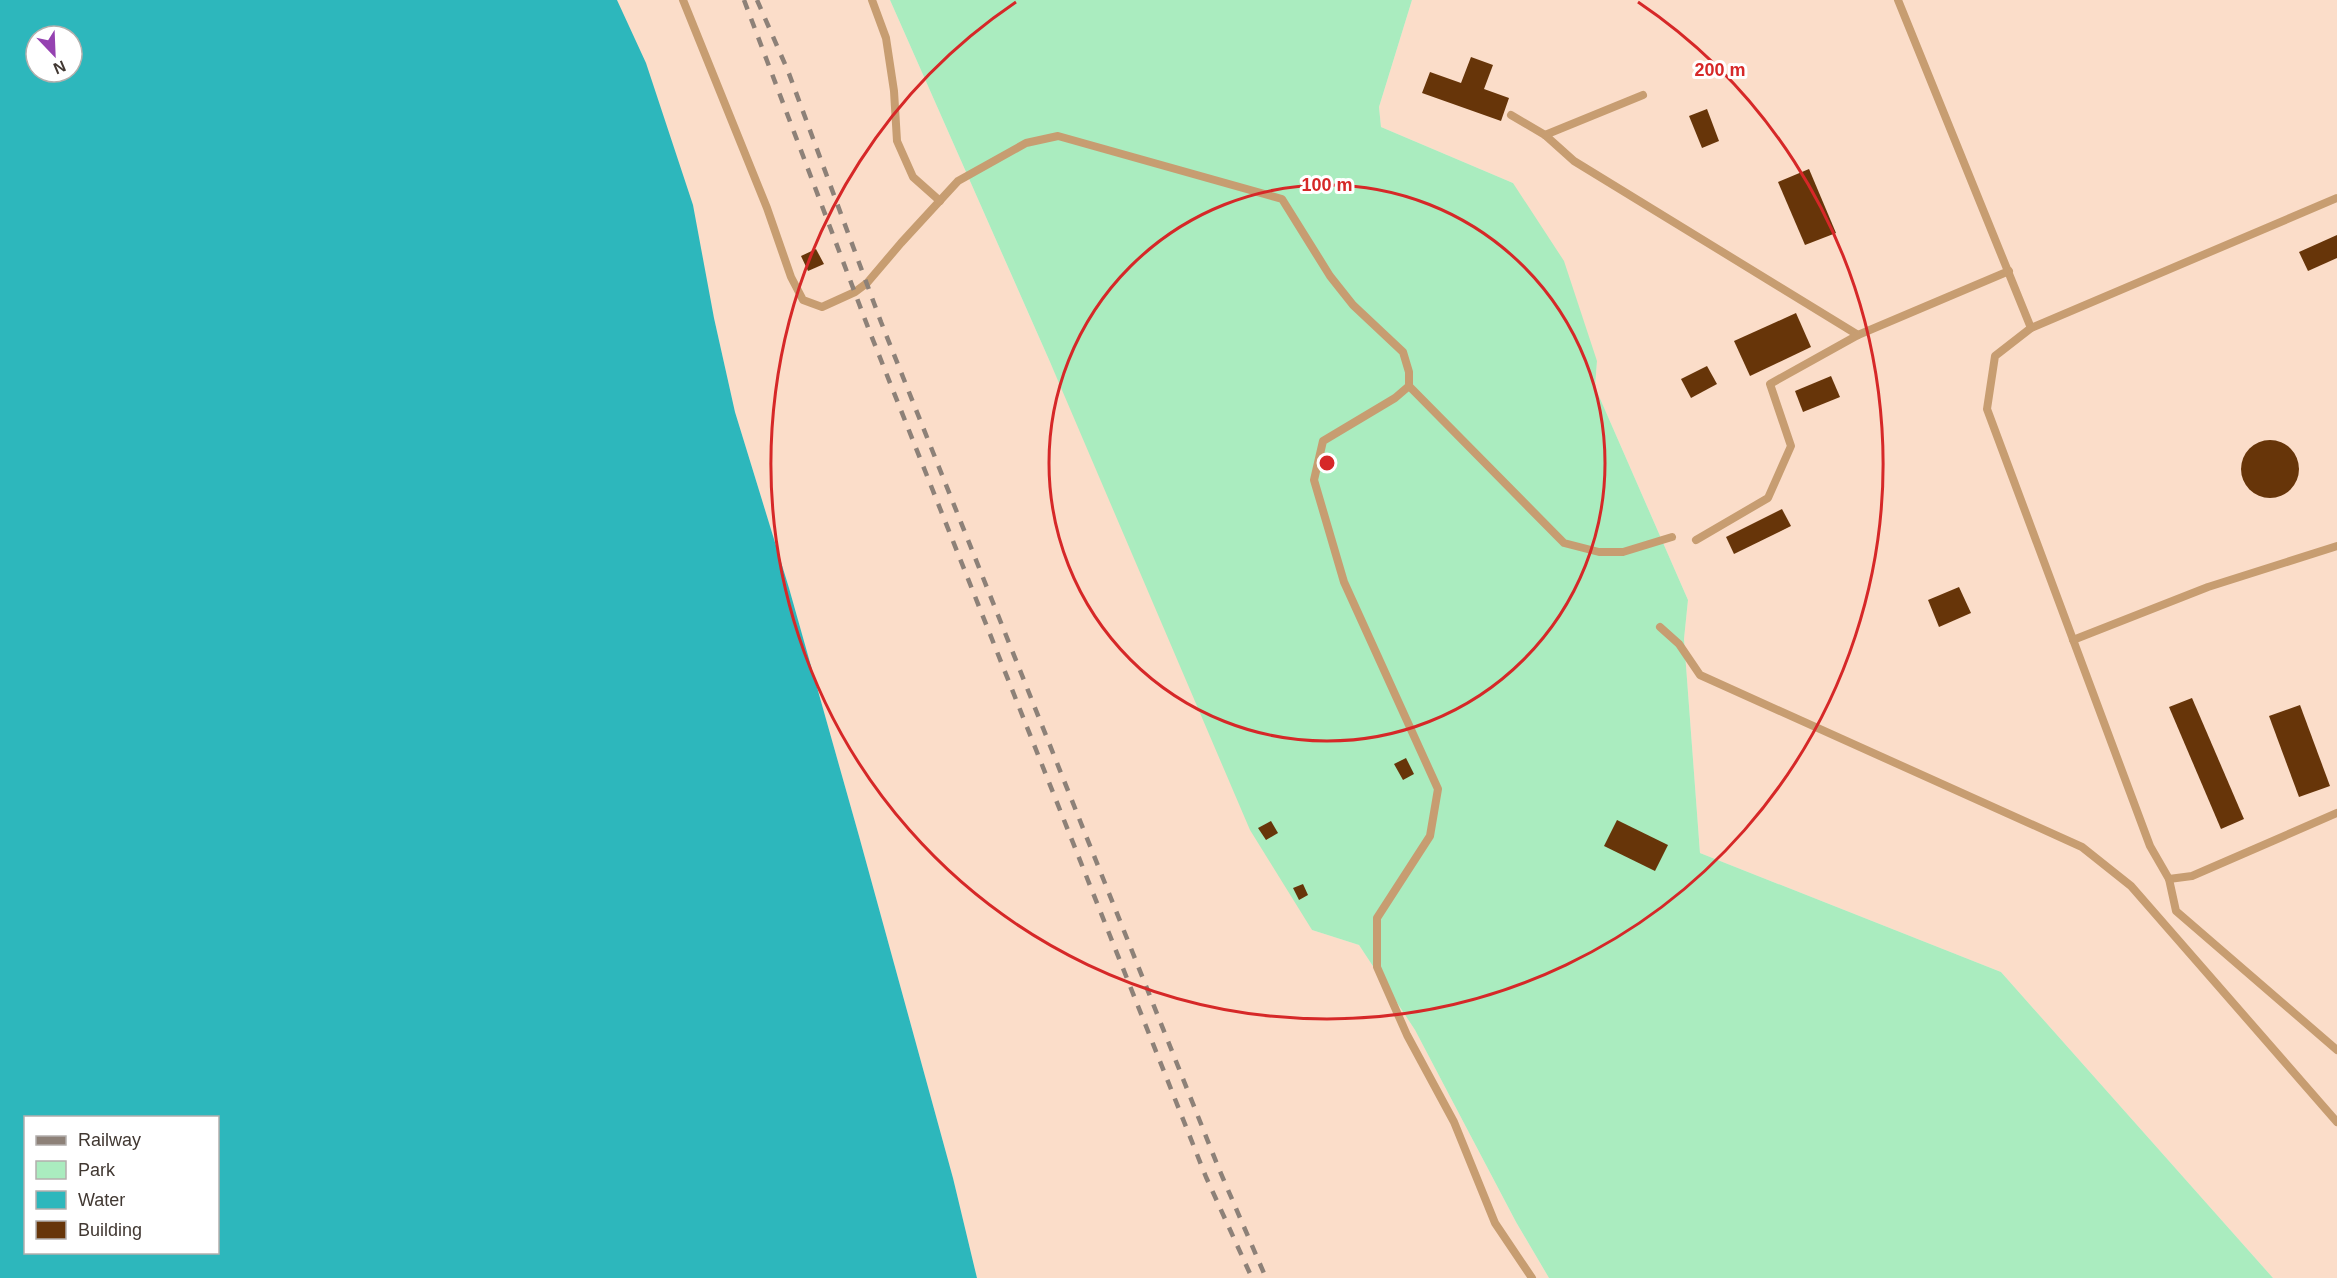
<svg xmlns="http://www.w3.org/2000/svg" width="2337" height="1278" font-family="Helvetica,sans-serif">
  <rect width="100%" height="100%" fill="#fceadd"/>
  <g fill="#fbddc9">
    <path d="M 617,0 L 890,0 L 1050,362 L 1312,930 L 1359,945 L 1415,1030 L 1516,1222 L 1549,1278 L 977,1278 L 953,1178 L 859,836 L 789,588 L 735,412 L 714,318 Z"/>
    <path d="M 1412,0 L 2337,0 L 2337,1278 L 2273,1278 L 2001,972 L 1700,853 L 1684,639 L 1688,600 L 1595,387 L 1597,361 L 1513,183 L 1381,127 L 1379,107 Z"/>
  </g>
  <path fill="#aaecbf" d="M 890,0 L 1412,0 L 1379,107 L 1381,127 L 1513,183 L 1564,261 L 1597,361 L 1595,387 L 1688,600 L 1684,639 L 1700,853 L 2001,972 L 2273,1278 L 1549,1278 L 1516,1222 L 1415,1030 L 1359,945 L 1312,930 L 1250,830 L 1050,362 Z"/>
  <path fill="#2db7bc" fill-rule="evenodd" d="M 0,0 L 617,0 L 646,63 L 693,205 L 714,318 L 735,412 L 789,588 L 859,836 L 953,1178 L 977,1278 L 0,1278 ZM 36,36 L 72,36 L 72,72 L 36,72 ZM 26,1118 L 218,1118 L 218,1252 L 26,1252 Z"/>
  <g fill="#673509">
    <path d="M 1471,57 L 1493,65 L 1484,89 L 1509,98 L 1501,121 L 1422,93 L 1430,72 L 1461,83 Z"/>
    <path d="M 1707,109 L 1719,141 L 1702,148 L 1689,116 Z"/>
    <path d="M 1809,169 L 1836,233 L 1805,245 L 1778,182 Z"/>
    <path d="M 2337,235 L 2337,258 L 2308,271 L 2299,252 Z"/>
    <path d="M 816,249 L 824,264 L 808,271 L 801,256 Z"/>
    <path d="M 1796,313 L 1811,347 L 1750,376 L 1734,341 Z"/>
    <path d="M 1707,366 L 1717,384 L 1691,398 L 1681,379 Z"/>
    <path d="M 1831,376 L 1840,397 L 1803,412 L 1795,391 Z"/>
    <circle cx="2270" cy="469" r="29"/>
    <path d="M 1782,509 L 1791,526 L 1734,554 L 1726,537 Z"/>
    <path d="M 1959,587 L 1971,613 L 1939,627 L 1928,600 Z"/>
    <path d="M 2192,698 L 2244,819 L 2221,829 L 2169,707 Z"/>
    <path d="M 2300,705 L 2330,786 L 2299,797 L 2269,716 Z"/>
    <path d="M 1406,758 L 1414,774 L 1403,780 L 1394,764 Z"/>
    <path d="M 1617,820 L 1668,845 L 1655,871 L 1604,846 Z"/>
    <path d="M 1271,821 L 1278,833 L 1266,840 L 1258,828 Z"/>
    <path d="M 1303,884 L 1308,895 L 1299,900 L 1293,888 Z"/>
  </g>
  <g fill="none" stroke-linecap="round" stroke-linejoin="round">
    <g stroke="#c79d71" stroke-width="8">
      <path d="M 683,0 L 767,208 L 791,277 L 803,300 L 822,307 L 855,292 L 867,283 L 901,243 L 958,181 L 1026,143 L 1058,136 L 1282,199 L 1330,276 L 1353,305 L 1403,352 L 1409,372 L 1409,386 L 1395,398 L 1323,441 L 1314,480 L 1344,582 L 1438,789 L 1430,836 L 1377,918 L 1377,967 L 1407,1035 L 1454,1122 L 1495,1223 L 1532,1278"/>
      <path d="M 872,0 L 886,38 L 894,91 L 897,141 L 913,177 L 940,201"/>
      <path d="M 1898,0 L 2031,328"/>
      <path d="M 1511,115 L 1545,135 L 1574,161 L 1858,335"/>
      <path d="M 1545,135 L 1643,95"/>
      <path d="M 2337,198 L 2031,328 L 1995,356 L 1987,409 L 2150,846 L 2169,879 L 2192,876 L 2337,813"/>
      <path d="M 1409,386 L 1564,543 L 1599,552 L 1623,552 L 1672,537"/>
      <path d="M 1696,540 L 1768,498 L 1791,446 L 1770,384 L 1858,335 L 2009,271"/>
      <path d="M 1660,627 L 1679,644 L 1700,675 L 2082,847 L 2131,886 L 2337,1122"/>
      <path d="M 2073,640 L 2208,587 L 2337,546"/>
      <path d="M 2169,879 L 2176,911 L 2337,1050"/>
    </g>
    <g stroke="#8d8178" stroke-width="4.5" stroke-dasharray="10 10" stroke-linecap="butt">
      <path d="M 744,0 L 869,330 L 1206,1177 L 1252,1278"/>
      <path d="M 757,0 L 788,71 L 881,322 L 1219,1169 L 1266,1278"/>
    </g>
  </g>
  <g fill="none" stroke="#d62828" stroke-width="3">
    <circle cx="1327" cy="463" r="278"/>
    <path d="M1638 2A556 556 0 1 1 1016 2"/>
  </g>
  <circle cx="1327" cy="463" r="9" fill="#d62828" stroke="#fff" stroke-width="3"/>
  <g font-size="18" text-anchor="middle" font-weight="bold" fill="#d62828" stroke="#fff" stroke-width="6" stroke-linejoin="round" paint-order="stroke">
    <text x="1720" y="76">200 m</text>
    <text x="1327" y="191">100 m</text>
  </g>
  <rect x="24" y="1116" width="195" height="138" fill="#ffffff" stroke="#b3afad" stroke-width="1.5"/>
  <rect x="36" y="1136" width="30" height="9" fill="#8d8178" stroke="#b3afad" stroke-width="1.5"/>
  <text x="78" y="1146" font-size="18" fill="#413832">Railway</text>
  <rect x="36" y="1161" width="30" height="18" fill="#aaecbf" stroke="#b3afad" stroke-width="1.5"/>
  <text x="78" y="1176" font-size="18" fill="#413832">Park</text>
  <rect x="36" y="1191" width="30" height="18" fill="#2db7bc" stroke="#b3afad" stroke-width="1.5"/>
  <text x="78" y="1206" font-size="18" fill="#413832">Water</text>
  <rect x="36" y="1221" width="30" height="18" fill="#673509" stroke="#b3afad" stroke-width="1.5"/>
  <text x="78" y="1236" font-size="18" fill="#413832">Building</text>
  <g transform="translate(54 54) rotate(157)"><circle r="28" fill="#ffffff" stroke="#b3afad" stroke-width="1.5"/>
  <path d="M0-4.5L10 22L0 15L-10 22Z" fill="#9542b1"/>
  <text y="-9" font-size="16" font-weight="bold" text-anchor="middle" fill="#413832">N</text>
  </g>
</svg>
